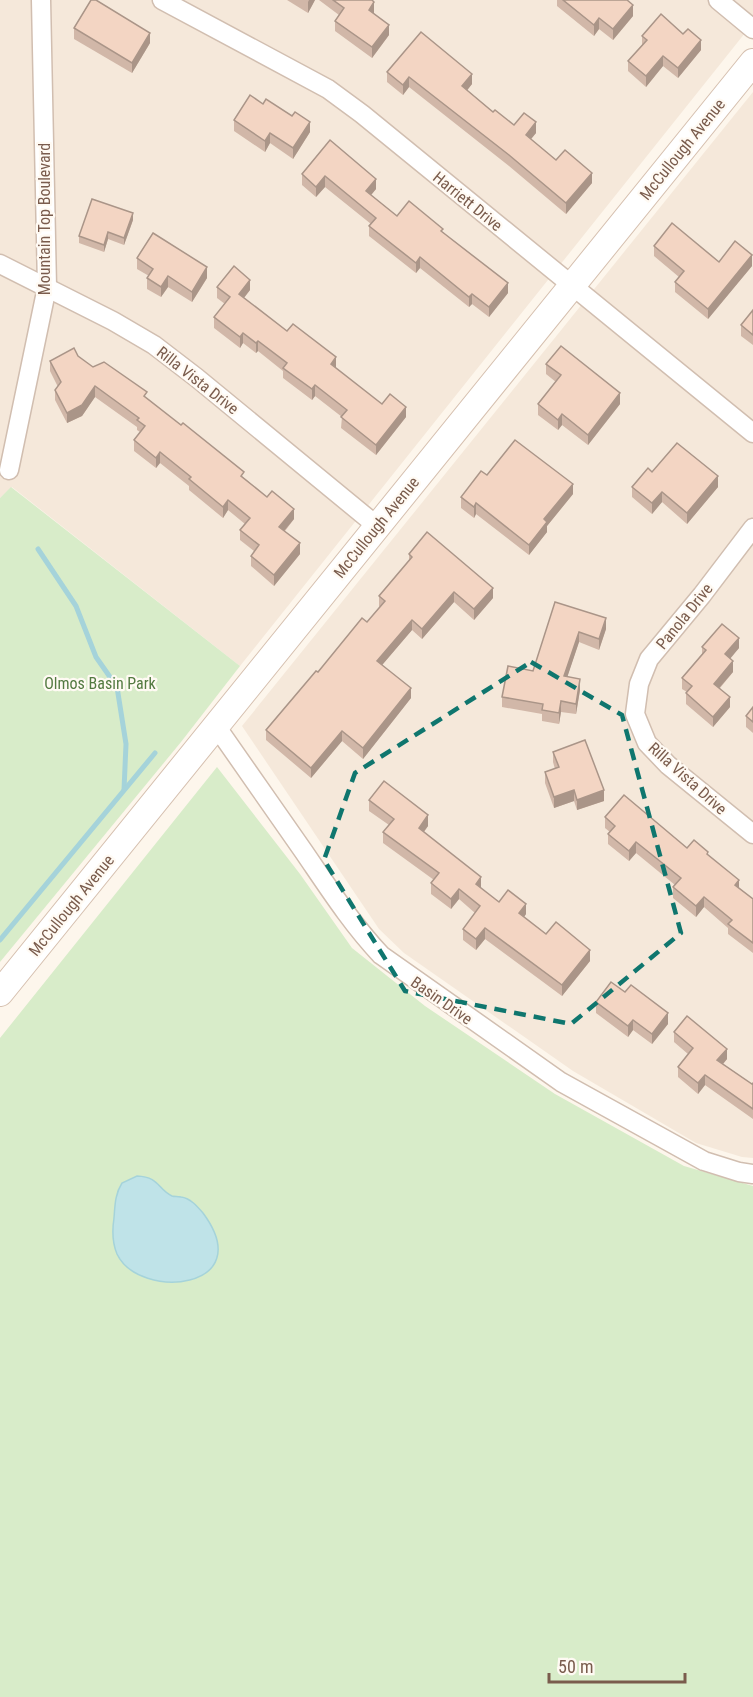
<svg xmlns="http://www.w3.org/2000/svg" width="753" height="1697" font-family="'Roboto Condensed',sans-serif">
  <rect width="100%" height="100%" fill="#fdf6ec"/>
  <g fill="#f5e8da">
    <path d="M 0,0 L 753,0 L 753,23 L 240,666 L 12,487 L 0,498 Z"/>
    <path d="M 753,92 L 753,1158 L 742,1157 L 696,1143 L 573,1071 L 404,953 L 379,929 L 242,726 Z"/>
  </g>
  <g fill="#d8ecc9">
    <path d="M 11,487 L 240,666 L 181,742 L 0,962 L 0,498 Z"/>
    <path d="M 217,767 L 300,874 L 352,948 L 425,1006 L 555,1094 L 684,1166 L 753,1186 L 753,1697 L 0,1697 L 0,1038 Z"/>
  </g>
  <path fill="#bfe3e8" stroke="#a5d3da" stroke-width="1.5" d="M 137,1176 C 160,1177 157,1189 172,1196 C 175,1197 177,1196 181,1197 C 190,1198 197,1206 203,1213 C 260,1290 139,1301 117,1254 C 112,1242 112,1231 114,1218 C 115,1205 115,1194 122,1183 Z"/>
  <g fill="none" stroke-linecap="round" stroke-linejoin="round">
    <g stroke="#a5d3da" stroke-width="5">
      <path d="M 38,549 L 76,606 L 96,657 L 117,687 L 126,744 L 124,790"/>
      <path d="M 0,940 L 155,753"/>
    </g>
    <g stroke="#d1beb0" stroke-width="21">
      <g id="street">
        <path d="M 162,0 L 328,89 L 362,114 L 753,433"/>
        <path d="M 718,0 L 753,29"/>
        <path d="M 0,264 L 113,321 L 154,345 L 197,378 L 377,526"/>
        <path d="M 9,470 L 47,287 L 41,0"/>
        <path d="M 753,528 L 702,595 L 649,659 L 639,684 L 635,714 L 647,743 L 668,765 L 753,834"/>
        <path d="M 216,726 C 245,768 275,810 304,852 C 328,887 351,923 381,955 L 561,1082 L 704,1161 L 739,1172 L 753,1174"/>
      </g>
    </g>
    <g stroke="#d6c0b0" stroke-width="28">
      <path id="secondary" d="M 0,993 L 753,62"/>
    </g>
    <use href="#street" stroke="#fff" stroke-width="18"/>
    <use href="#secondary" stroke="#fff" stroke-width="26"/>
  </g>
  <g fill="#d1b7a8">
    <path d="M 287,0 L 315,0 L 308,13 Z"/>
    <path d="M 319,0 L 372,0 L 374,13 L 374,14 L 389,35 L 372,58 L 335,31 L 335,21 L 339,15 Z"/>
    <path d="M 557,0 L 627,0 L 633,16 L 613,40 L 599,29 L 594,36 L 557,6 Z"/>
    <path d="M 74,28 L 150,43 L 132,73 L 74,39 Z"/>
    <path d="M 642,36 L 701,50 L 678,78 L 663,66 L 646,87 L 628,71 L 628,61 L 642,45 Z"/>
    <path d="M 387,72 L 472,84 L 467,90 L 493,112 L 514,125 L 536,133 L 531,139 L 556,160 L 592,183 L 566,214 L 509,166 L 409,87 L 403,95 L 387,82 Z"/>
    <path d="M 263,104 L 310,132 L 293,159 L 270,143 L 265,152 L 234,131 L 234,120 Z"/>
    <path d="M 330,140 L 376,189 L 371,195 L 397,216 L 443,232 L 508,293 L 489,317 L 472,304 L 469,307 L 420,268 L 416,273 L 369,236 L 369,226 L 371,224 L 325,187 L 316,197 L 302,185 L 302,174 Z"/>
    <path d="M 133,220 L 124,245 L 108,239 L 104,252 L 79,243 L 79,236 Z"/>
    <path d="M 654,246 L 719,262 L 752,266 L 708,319 L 675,292 L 675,282 L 679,277 L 654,256 Z"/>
    <path d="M 137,258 L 207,278 L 192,302 L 168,287 L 161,297 L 147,289 L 147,278 L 149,276 L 137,269 Z"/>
    <path d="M 217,287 L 250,290 L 244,298 L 382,404 L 406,417 L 376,455 L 341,428 L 342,417 L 315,396 L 312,400 L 283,378 L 283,371 L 258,351 L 256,353 L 243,343 L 240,348 L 214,328 L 214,317 L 225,304 L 217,298 Z"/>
    <path d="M 753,310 L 753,345 L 741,336 L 741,325 Z"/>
    <path d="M 78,356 L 93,367 L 147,398 L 294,519 L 285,531 L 300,554 L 274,586 L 251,566 L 251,556 L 254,551 L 240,540 L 240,530 L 245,524 L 228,510 L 223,518 L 189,490 L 189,486 L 160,463 L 156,468 L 134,451 L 134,440 L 140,432 L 137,430 L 137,427 L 95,397 L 82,416 L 67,423 L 55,400 L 55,390 L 58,387 L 50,371 L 50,361 Z"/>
    <path d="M 546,364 L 620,404 L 588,445 L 562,425 L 558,430 L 538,415 L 538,404 L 556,382 L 546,374 Z"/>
    <path d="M 652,472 L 718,487 L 687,524 L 662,502 L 652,514 L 632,497 L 632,487 Z"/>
    <path d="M 487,475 L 573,494 L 547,526 L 547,532 L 529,555 L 476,514 L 474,518 L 461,508 L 461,497 Z"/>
    <path d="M 409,554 L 493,598 L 474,620 L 454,602 L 422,639 L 412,630 L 382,665 L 411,698 L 363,759 L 342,741 L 311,778 L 266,740 L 266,730 L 318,672 L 367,622 L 380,607 L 379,606 L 379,596 L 409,561 Z"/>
    <path d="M 555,602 L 606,629 L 599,650 L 579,642 L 567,677 L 580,690 L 576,714 L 561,712 L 559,724 L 542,721 L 542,714 L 502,707 L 502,697 L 533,671 Z"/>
    <path d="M 702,647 L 739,648 L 730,658 L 733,672 L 720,688 L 730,707 L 713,727 L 686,704 L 686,693 L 687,692 L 682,689 L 682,678 L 702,654 Z"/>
    <path d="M 753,707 L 753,733 L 746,727 L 746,716 Z"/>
    <path d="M 553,752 L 604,801 L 577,810 L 574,801 L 554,808 L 545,783 L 545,772 L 555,769 L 553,762 Z"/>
    <path d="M 369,800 L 428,826 L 424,832 L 481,887 L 481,888 L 499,902 L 526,914 L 524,917 L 546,934 L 590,961 L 562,996 L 485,939 L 476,950 L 463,940 L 463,929 L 475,913 L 459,899 L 451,909 L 431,894 L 431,883 L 434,880 L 383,843 L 383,832 L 389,825 L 369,811 Z"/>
    <path d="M 605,817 L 687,848 L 708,855 L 739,888 L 753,899 L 753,953 L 728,934 L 728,928 L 704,907 L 696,917 L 673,898 L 673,887 L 675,885 L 636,853 L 629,861 L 608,844 L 608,834 L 610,832 L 605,828 Z"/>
    <path d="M 596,1002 L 668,1024 L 652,1044 L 633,1030 L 628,1037 L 596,1013 Z"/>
    <path d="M 674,1032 L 727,1059 L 723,1064 L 752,1084 L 753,1083 L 753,1119 L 705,1085 L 698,1094 L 678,1077 L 678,1067 L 688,1054 L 674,1042 Z"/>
  </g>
  <g fill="#aa9588">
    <path d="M 309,0 L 315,0 L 308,13 L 308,2 Z"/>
    <path d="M 374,2 L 374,13 L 369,21 L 369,10 Z"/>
    <path d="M 633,5 L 633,16 L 613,40 L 613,29 Z"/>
    <path d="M 599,18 L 599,29 L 594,36 L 594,25 Z"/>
    <path d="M 389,25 L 389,35 L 372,58 L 372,47 Z"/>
    <path d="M 150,33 L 150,43 L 132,73 L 132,63 Z"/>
    <path d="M 701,40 L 701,50 L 678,78 L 678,68 Z"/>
    <path d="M 663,56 L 663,66 L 646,87 L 646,76 Z"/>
    <path d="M 472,74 L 472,84 L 462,97 L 462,86 Z"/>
    <path d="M 409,77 L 409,87 L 403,95 L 403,85 Z"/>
    <path d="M 310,122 L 310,132 L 293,159 L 293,148 Z"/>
    <path d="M 536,122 L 536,133 L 526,145 L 526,135 Z"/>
    <path d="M 270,133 L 270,143 L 265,152 L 265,141 Z"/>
    <path d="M 592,173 L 592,183 L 566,214 L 566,203 Z"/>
    <path d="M 325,176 L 325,187 L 316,197 L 316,187 Z"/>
    <path d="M 376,179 L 376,189 L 366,201 L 366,191 Z"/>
    <path d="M 133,213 L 133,220 L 124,245 L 124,238 Z"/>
    <path d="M 108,232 L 108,239 L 104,252 L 104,245 Z"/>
    <path d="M 752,255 L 752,266 L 708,319 L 708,309 Z"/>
    <path d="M 420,257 L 420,268 L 416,273 L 416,263 Z"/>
    <path d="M 207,267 L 207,278 L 192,302 L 192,292 Z"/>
    <path d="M 168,276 L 168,287 L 161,297 L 161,287 Z"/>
    <path d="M 250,280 L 250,290 L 239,304 L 239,294 Z"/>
    <path d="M 508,283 L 508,293 L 489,317 L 489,307 Z"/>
    <path d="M 472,294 L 472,304 L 469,307 L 469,297 Z"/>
    <path d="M 243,333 L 243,343 L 240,348 L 240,337 Z"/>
    <path d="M 258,341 L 258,351 L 256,353 L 256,343 Z"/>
    <path d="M 336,357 L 336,368 L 331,364 Z"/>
    <path d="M 315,385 L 315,396 L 312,400 L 312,389 Z"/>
    <path d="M 95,386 L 95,397 L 82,416 L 67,423 L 67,413 Z"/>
    <path d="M 620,393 L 620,404 L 588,445 L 588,435 Z"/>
    <path d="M 406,407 L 406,417 L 376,455 L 376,445 Z"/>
    <path d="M 562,414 L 562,425 L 558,430 L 558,420 Z"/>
    <path d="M 160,452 L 160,463 L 156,468 L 156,458 Z"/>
    <path d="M 718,476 L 718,487 L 687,524 L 687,513 Z"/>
    <path d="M 573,484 L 573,494 L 547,526 L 547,532 L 529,555 L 529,545 L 544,519 Z"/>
    <path d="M 662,492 L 662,502 L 652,514 L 652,503 Z"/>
    <path d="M 228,500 L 228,510 L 223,518 L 223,507 Z"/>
    <path d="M 476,503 L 476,514 L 474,518 L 474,507 Z"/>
    <path d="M 294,509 L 294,519 L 279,537 L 279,527 Z"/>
    <path d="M 300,543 L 300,554 L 274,586 L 274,575 Z"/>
    <path d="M 493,588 L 493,598 L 474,620 L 474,609 Z"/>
    <path d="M 454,592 L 454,602 L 422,639 L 422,629 Z"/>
    <path d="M 606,618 L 606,629 L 599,650 L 599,639 Z"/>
    <path d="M 412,620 L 412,630 L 377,671 L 377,661 Z"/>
    <path d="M 579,632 L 579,642 L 564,687 L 564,676 Z"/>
    <path d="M 739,638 L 739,648 L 725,665 L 725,654 Z"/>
    <path d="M 733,661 L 733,672 L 714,694 L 714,684 Z"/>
    <path d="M 580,679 L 580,690 L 576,714 L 576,704 Z"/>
    <path d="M 411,688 L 411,698 L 363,759 L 363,748 Z"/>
    <path d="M 730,697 L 730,707 L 713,727 L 713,717 Z"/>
    <path d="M 561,701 L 561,712 L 559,724 L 559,713 Z"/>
    <path d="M 342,731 L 342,741 L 311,778 L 311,768 Z"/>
    <path d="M 574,790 L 574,801 L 554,808 L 554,797 Z"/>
    <path d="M 604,790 L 604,801 L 577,810 L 577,800 Z"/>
    <path d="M 428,815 L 428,826 L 419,838 L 419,828 Z"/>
    <path d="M 636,842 L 636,853 L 629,861 L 629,851 Z"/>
    <path d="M 481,877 L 481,887 L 476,894 L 476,884 Z"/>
    <path d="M 739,880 L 739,890 L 735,885 Z"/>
    <path d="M 459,889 L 459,899 L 451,909 L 451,899 Z"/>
    <path d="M 704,897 L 704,907 L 696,917 L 696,906 Z"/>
    <path d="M 526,904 L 526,914 L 519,924 L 519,913 Z"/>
    <path d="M 485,928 L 485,939 L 476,950 L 476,939 Z"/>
    <path d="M 590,950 L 590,961 L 562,996 L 562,985 Z"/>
    <path d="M 668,1013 L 668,1024 L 652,1044 L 652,1034 Z"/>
    <path d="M 633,1020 L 633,1030 L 628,1037 L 628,1026 Z"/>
    <path d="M 727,1049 L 727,1059 L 717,1071 L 717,1060 Z"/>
    <path d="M 705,1075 L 705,1085 L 698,1094 L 698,1083 Z"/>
  </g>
  <g fill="#f3d5c3" stroke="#aa9588" stroke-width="1.5">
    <path d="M 91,0 L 96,0 L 150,33 L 132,63 L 74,28 Z"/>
    <path d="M 333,0 L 372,0 L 374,2 L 369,10 L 389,25 L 372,47 L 335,21 L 344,8 Z"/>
    <path d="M 563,0 L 627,0 L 633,5 L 613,29 L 599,18 L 594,25 Z"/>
    <path d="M 661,14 L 683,34 L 688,29 L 701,40 L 678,68 L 663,56 L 646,76 L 628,61 L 647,40 L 642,36 Z"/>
    <path d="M 421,32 L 472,74 L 462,86 L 493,112 L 495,110 L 514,125 L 524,113 L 536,122 L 526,135 L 556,160 L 565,150 L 592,173 L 566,203 L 509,155 L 409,77 L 403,85 L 387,72 Z"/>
    <path d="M 250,95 L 263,104 L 266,99 L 292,116 L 295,112 L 310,122 L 293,148 L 270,133 L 265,141 L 234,120 Z"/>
    <path d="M 330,140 L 376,179 L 366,191 L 397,216 L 409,201 L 443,229 L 441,231 L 508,283 L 489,307 L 472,294 L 469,297 L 420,257 L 416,263 L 369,226 L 376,218 L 325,176 L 316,187 L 302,174 Z"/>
    <path d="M 92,199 L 133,213 L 124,238 L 108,232 L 104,245 L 79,236 Z"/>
    <path d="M 672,223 L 719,262 L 735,241 L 752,255 L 708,309 L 675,282 L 684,271 L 654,246 Z"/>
    <path d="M 153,233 L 207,267 L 192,292 L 168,276 L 161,287 L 147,278 L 153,269 L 137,258 Z"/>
    <path d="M 234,266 L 250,280 L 239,294 L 287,331 L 293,324 L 336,357 L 331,364 L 382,404 L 390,394 L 406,407 L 376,445 L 341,417 L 347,410 L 315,385 L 312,389 L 283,368 L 287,363 L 258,341 L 256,343 L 243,333 L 240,337 L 214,317 L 230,297 L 217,287 Z"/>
    <path d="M 753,310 L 753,335 L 741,325 Z"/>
    <path d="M 561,346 L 620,393 L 588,435 L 562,414 L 558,420 L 538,404 L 561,375 L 546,364 Z"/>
    <path d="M 74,348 L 78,356 L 93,367 L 104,362 L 147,392 L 144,396 L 181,425 L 183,423 L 244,472 L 241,476 L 267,497 L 272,491 L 294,509 L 279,527 L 300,543 L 274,575 L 251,556 L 259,545 L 240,530 L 250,518 L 228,500 L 223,507 L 189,479 L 191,477 L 160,452 L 156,458 L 134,440 L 145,426 L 137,420 L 139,418 L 95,386 L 82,405 L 67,413 L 55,390 L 61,382 L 50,361 Z"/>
    <path d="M 515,440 L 573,484 L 544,519 L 547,522 L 529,545 L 476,503 L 474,507 L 461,497 L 481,471 L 487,475 Z"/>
    <path d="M 677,443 L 718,476 L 687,513 L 662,492 L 652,503 L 632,487 L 648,468 L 652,472 Z"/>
    <path d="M 427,532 L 493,588 L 474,609 L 454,592 L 422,629 L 412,620 L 377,661 L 411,688 L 363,748 L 342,731 L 311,768 L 266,730 L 316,671 L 318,672 L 362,618 L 367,622 L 385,601 L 379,596 L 412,557 L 409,554 Z"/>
    <path d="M 555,602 L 606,618 L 599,639 L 579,632 L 564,676 L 580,679 L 576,704 L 561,701 L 559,713 L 542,710 L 543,704 L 502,697 L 508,666 L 533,671 Z"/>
    <path d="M 722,624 L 739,638 L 725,654 L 733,661 L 714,684 L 730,697 L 713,717 L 686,693 L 692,686 L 682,678 L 706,650 L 702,647 Z"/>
    <path d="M 753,707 L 753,722 L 746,716 Z"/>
    <path d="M 585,740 L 604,790 L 577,800 L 574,790 L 554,797 L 545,772 L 559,767 L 553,752 Z"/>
    <path d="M 384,781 L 428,815 L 419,828 L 481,877 L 476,884 L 499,902 L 508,890 L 526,904 L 519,913 L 546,934 L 556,922 L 590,950 L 562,985 L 485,928 L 476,939 L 463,929 L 480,906 L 459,889 L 451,899 L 431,883 L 439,873 L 383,832 L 394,819 L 369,800 Z"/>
    <path d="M 624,795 L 687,848 L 694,840 L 708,852 L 707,854 L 739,880 L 735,885 L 753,899 L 753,943 L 728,924 L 732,920 L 704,897 L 696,906 L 673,887 L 681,878 L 636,842 L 629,851 L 608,834 L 615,826 L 605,817 Z"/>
    <path d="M 611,982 L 625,992 L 631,985 L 668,1013 L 652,1034 L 633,1020 L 628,1026 L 596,1002 Z"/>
    <path d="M 687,1016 L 727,1049 L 717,1060 L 752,1084 L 753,1083 L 753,1109 L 705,1075 L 698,1083 L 678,1067 L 693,1048 L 674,1032 Z"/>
  </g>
  <path fill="none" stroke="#0f766e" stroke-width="4.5" stroke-dasharray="12 8" stroke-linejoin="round" d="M 531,662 L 622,715 L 681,933 L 571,1024 L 405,991 L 324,860 L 355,773 Z"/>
  <g text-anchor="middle" stroke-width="4.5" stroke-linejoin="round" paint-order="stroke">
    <g font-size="16" fill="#7a5c4d" stroke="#fffaf3">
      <text transform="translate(682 149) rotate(-51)" y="6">McCullough Avenue</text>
      <text transform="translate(468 201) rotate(39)" y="6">Harriett Drive</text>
      <text transform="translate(44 219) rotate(-90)" y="6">Mountain Top Boulevard</text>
      <text transform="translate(198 380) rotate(38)" y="6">Rilla Vista Drive</text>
      <text transform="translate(376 527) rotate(-51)" y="6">McCullough Avenue</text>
      <text transform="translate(684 616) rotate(-51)" y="6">Panola Drive</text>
      <text transform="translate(688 778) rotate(42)" y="6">Rilla Vista Drive</text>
      <text transform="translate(71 905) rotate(-51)" y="6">McCullough Avenue</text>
      <text transform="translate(442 1000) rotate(35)" y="6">Basin Drive</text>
    </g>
    <g font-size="16" fill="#537a41" stroke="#fffaf3">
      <text x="100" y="689">Olmos Basin Park</text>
    </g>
  </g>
  <path d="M549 1673v9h136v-9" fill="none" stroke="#7a5c4d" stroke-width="3"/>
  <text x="558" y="1673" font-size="18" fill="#7a5c4d" stroke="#fffaf3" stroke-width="4.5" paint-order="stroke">50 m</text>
</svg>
